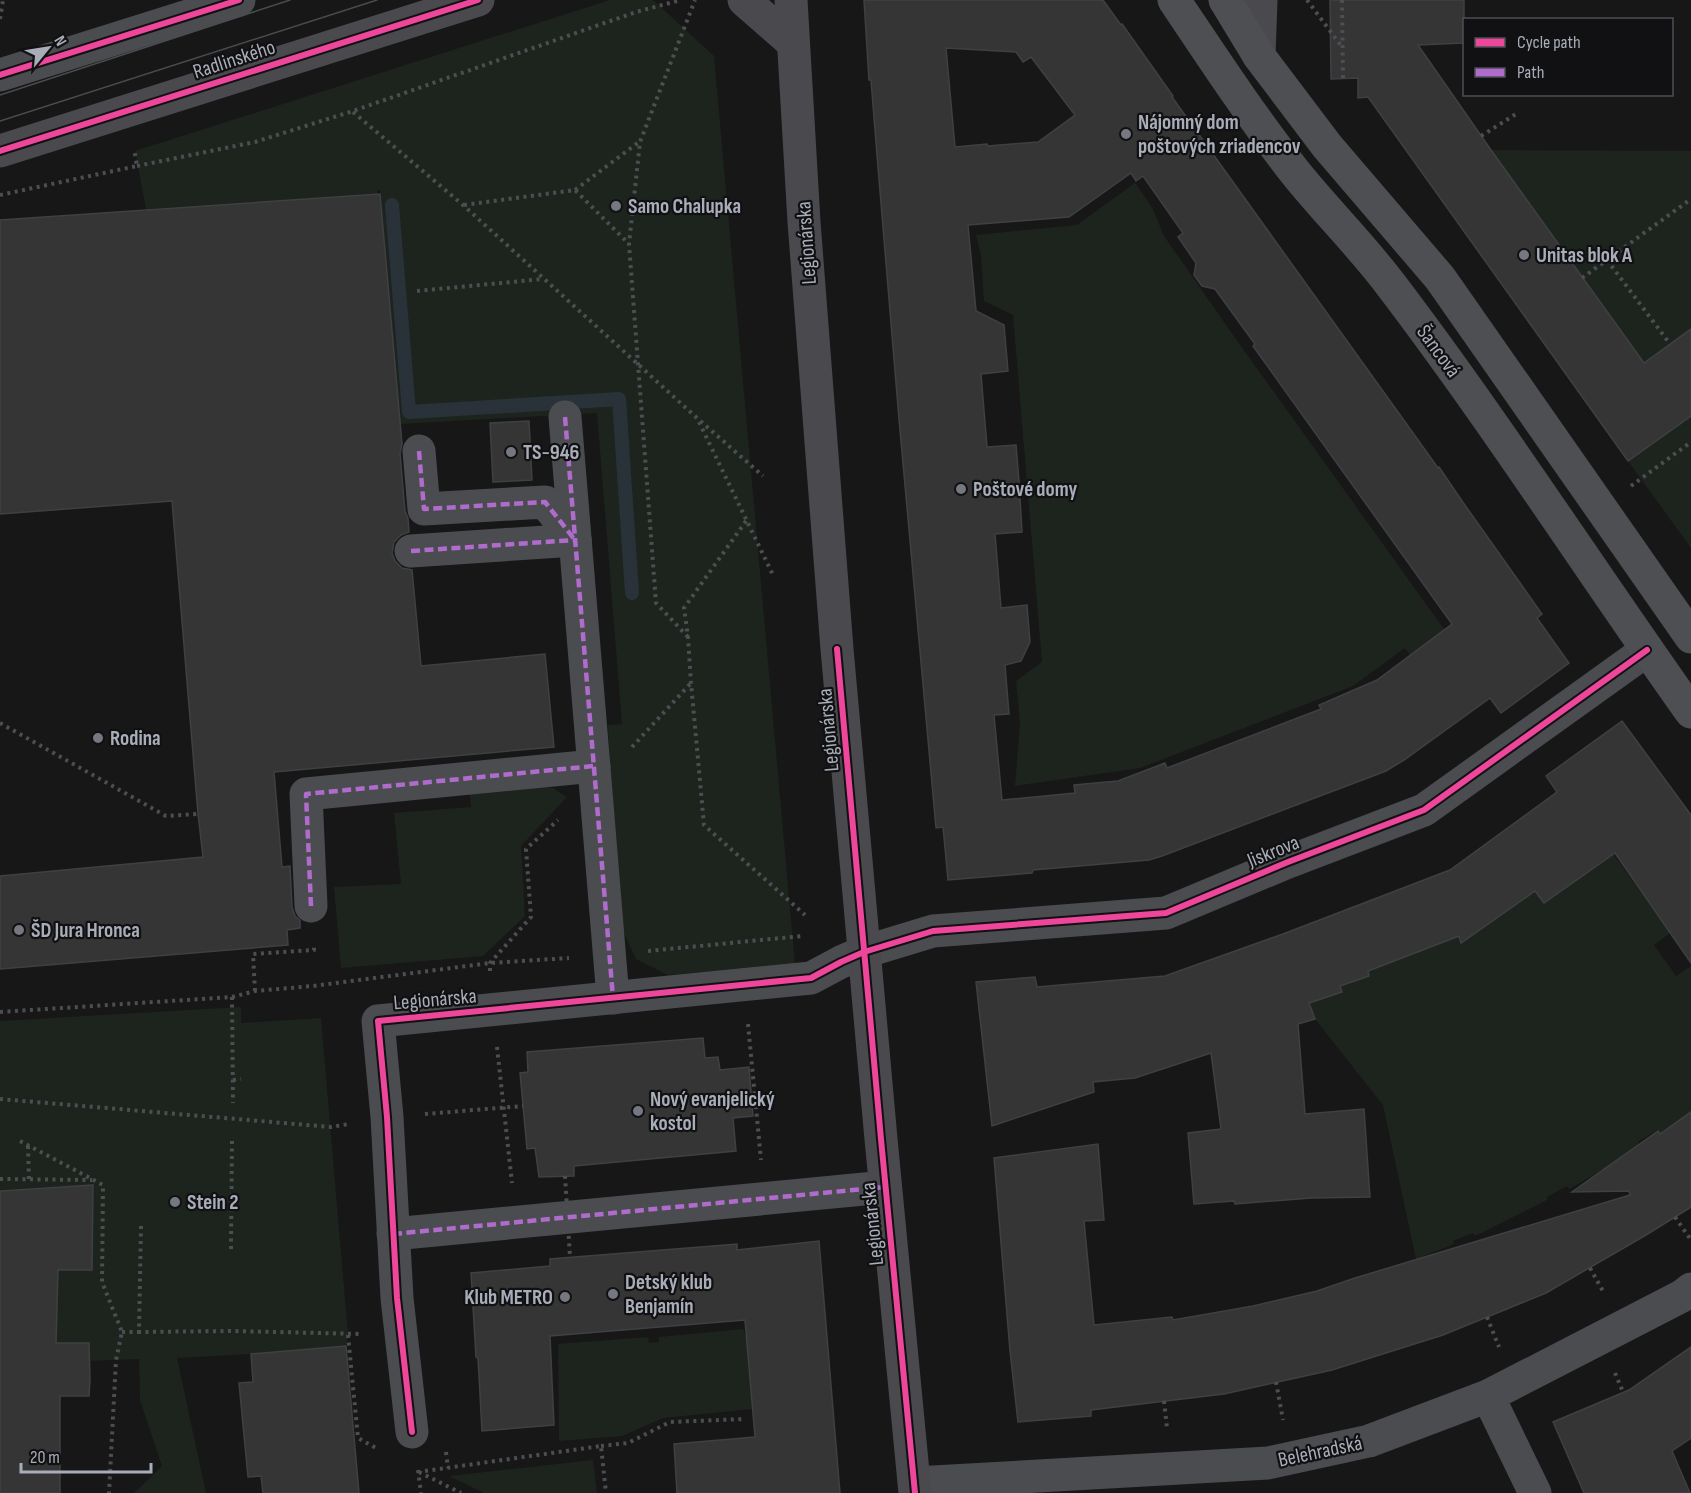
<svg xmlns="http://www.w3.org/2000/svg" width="1691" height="1493" font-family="'Sofia Sans Condensed',sans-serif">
  <rect width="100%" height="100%" fill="#171717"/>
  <g fill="#1d241e">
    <path d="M 610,0 L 653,0 L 714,56 L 795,965 L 668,975 L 636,959 L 623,931 L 610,767 L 608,725 L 622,724 L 597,413 L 400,424 L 380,190 L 377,190 L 377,194 L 146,209 L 135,151 Z"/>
    <path d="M 1491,150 L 1691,151 L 1691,329 L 1644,363 Z"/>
    <path d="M 1135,183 L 1152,207 L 1164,236 L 1238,342 L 1446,632 L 1412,658 L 1405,648 L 1353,686 L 1140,768 L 1015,786 L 1020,723 L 1016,681 L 1042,662 L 1013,315 L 984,301 L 981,255 L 976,235 L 1077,225 Z"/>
    <path d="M 1691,415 L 1691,548 L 1628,461 Z"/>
    <path d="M 536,785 L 553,788 L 567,797 L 521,846 L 525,916 L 483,956 L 341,968 L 334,887 L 401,884 L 394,813 L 471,807 L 469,790 Z"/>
    <path d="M 1613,854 L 1662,921 L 1673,931 L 1654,945 L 1676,976 L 1691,966 L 1691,1112 L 1660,1134 L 1657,1130 L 1638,1142 L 1639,1145 L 1606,1168 L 1569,1189 L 1567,1186 L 1547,1197 L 1547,1200 L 1475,1236 L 1473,1233 L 1453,1241 L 1454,1244 L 1416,1259 L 1383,1105 L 1315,1019 L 1306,995 L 1331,996 L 1342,992 L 1338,981 L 1347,984 L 1369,976 L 1368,971 L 1459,936 L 1461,942 L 1531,885 L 1544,903 Z"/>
    <path d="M 241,1007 L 241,1023 L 321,1018 L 348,1335 L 346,1346 L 251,1354 L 177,1358 L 206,1493 L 134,1493 L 162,1466 L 140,1400 L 139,1359 L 89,1361 L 89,1343 L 56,1343 L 58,1270 L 92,1270 L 93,1185 L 0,1190 L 0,1021 Z"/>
    <path d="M 743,1329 L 747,1340 L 752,1409 L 663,1418 L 622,1436 L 559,1441 L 558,1344 L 648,1337 L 649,1343 L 659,1342 L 659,1337 Z"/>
    <path d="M 593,1460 L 597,1493 L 484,1493 L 449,1476 Z"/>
  </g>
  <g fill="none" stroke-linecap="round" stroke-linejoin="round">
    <path stroke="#2a3239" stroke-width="14" d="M 392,205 L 409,412 L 619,399 L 632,593"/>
  </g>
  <g fill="#353536" stroke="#3f4043" stroke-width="1.5" fill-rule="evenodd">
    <path d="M 864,0 L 1103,0 L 1121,25 L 1122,24 L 1173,96 L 1172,97 L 1403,419 L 1438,468 L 1439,467 L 1462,501 L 1542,614 L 1537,618 L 1569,663 L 1501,713 L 1490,698 L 1404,760 L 1386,771 L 1162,856 L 1149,860 L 1033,870 L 1032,873 L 948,880 L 943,827 L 936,828 L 899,419 L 877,155 L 871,80 L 869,80 ZM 946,48 L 1016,52 L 1023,62 L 1031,57 L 1075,115 L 1038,142 L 988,146 L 987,144 L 955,147 ZM 1131,173 L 1136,181 L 1143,176 L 1183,233 L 1178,237 L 1196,263 L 1194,275 L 1202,286 L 1215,289 L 1255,344 L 1253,346 L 1452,624 L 1377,680 L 1319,705 L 1321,709 L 1167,768 L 1165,763 L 1118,781 L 1074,785 L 1075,793 L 1002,800 L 994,715 L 1009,714 L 1005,665 L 1021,661 L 1030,642 L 1027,605 L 1001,608 L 995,534 L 1022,532 L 1019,481 L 1016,445 L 987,447 L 981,374 L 1008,371 L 1004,325 L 976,311 L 968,225 L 1069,217 Z"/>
    <path d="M 1330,0 L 1464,0 L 1464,43 L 1418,45 L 1491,150 L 1644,363 L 1691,329 L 1691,416 L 1628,461 L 1368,97 L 1358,98 L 1358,78 L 1331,79 Z"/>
    <path d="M 380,194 L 402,444 L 400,453 L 405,511 L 408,518 L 409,532 L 401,535 L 394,542 L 392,553 L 395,561 L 402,568 L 412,570 L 421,666 L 545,654 L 554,747 L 274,772 L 282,867 L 290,866 L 292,907 L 295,916 L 300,920 L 300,928 L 287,930 L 288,945 L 0,969 L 0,876 L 203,857 L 198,814 L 172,501 L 0,514 L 0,220 Z"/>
    <path d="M 529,421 L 532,480 L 493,482 L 490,423 Z"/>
    <path d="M 1622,721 L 1691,815 L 1691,963 L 1615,853 L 1544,903 L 1535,891 L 1461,943 L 1459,936 L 1368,971 L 1369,976 L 1340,986 L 1342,992 L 1309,1003 L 1315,1019 L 1298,1024 L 1305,1114 L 1364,1109 L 1370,1197 L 1311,1198 L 1235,1204 L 1234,1201 L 1194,1204 L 1188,1133 L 1221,1129 L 1211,1053 L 1135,1078 L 1093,1082 L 1094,1092 L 992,1126 L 976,982 L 1035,977 L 1037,987 L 1165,976 L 1283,934 L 1450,870 L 1557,792 L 1546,776 Z"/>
    <path d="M 703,1038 L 705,1058 L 718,1057 L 720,1070 L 749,1067 L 753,1116 L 733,1118 L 736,1151 L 574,1166 L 574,1176 L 539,1177 L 535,1148 L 527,1149 L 520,1073 L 528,1072 L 527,1052 Z"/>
    <path d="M 1691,1112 L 1691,1207 L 1646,1235 L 1546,1293 L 1443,1335 L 1332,1370 L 1224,1394 L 1091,1410 L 1091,1416 L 1018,1422 L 1010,1351 L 994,1158 L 1098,1144 L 1104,1220 L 1084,1221 L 1094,1325 L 1172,1317 L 1173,1320 L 1253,1306 L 1317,1291 L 1355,1278 L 1630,1195 L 1629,1191 L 1572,1192 L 1658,1131 L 1660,1134 Z"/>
    <path d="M 93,1185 L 92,1270 L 58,1270 L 56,1343 L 89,1343 L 90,1379 L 89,1396 L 60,1396 L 60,1493 L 0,1493 L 0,1191 Z"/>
    <path d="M 819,1241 L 840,1493 L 677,1493 L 674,1444 L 755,1437 L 745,1320 L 550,1336 L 554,1425 L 482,1431 L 478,1358 L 476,1357 L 471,1273 L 550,1266 L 550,1259 L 737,1244 L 737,1250 Z"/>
    <path d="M 346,1346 L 359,1493 L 263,1493 L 261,1476 L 248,1477 L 239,1383 L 253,1382 L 251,1354 Z"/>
    <path d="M 1691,1347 L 1691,1438 L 1672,1451 L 1690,1493 L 1584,1493 L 1553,1422 L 1629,1390 Z"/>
  </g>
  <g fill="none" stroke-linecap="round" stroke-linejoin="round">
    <g stroke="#4d4e52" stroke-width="4" stroke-dasharray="3 4.5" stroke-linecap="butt">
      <path d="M 1307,0 L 1342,47"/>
      <path d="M 1342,0 L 1343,79"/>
      <path d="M 0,19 L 3,0"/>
      <path d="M 353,112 L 463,205 L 697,418 L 763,476"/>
      <path d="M 1481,136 L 1516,114"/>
      <path d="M 137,166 L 255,142 L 353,111 L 636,12 L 681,0"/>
      <path d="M 575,190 L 639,142"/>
      <path d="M 0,195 L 137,166 L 134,149"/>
      <path d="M 464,205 L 575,190 L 629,244"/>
      <path d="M 1607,260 L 1670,344"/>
      <path d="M 1582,278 L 1691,199"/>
      <path d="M 417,291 L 543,279"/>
      <path d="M 699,422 L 774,577"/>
      <path d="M 1631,486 L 1691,442"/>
      <path d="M 746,521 L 684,608 L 688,637 L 691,683 L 704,825 L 805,915"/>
      <path d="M 688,637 L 656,603 L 629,244 L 640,142 L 695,0"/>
      <path d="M 0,723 L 166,816 L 198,814"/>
      <path d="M 632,747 L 691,683"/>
      <path d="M 648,951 L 802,936"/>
      <path d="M 490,971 L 490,963 L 531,917 L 526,849 L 558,820"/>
      <path d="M 255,991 L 253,954 L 314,950 L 314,944"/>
      <path d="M 232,997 L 233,1103"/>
      <path d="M 0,1012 L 232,997 L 255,991 L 313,986 L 490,963 L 569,958"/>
      <path d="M 748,1024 L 761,1160"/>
      <path d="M 497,1047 L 512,1183"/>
      <path d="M 233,1080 L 241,1079"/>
      <path d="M 0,1099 L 331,1127 L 349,1124"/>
      <path d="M 425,1114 L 523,1106"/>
      <path d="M 20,1141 L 103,1185 L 102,1282 L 122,1332 L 116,1360 L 109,1493"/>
      <path d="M 28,1146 L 29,1180"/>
      <path d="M 0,1179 L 92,1180"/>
      <path d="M 1675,1217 L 1691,1240"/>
      <path d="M 141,1226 L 139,1332 L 233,1331 L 362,1334"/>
      <path d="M 231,1249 L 232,1138"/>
      <path d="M 1590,1268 L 1604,1293"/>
      <path d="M 1487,1317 L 1499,1347"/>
      <path d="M 122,1332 L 139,1332"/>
      <path d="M 348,1335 L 358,1438 L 376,1448"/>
      <path d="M 1615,1373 L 1623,1392"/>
      <path d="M 1276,1382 L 1283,1420"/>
      <path d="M 1164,1401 L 1167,1428"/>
      <path d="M 601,1446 L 628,1443 L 670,1422 L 745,1419"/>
      <path d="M 446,1452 L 448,1468"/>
      <path d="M 418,1470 L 421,1493"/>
      <path d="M 425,1471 L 601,1446 L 606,1493"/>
      <path d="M 419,1472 L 461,1493"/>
    </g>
    <g stroke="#4b4c50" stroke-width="33">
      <path d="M 0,75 L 239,0"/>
      <path d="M 565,417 L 613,998"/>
      <path d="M 419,451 L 424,509 L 545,502 L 575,540"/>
      <path d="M 411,551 L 575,540"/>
      <path d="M 311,906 L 306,794 L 594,766"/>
      <path d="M 393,1234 L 885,1187"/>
      <path d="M 1488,1396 L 1535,1493"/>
      <path d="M 412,1432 L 397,1298 L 387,1117 L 378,1021 L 811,978 L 841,962 L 864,952 L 933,931 L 1166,913 L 1288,862 L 1424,810 L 1647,650"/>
      <path d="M 915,1483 L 1268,1463 L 1369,1441 L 1488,1396 L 1682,1296 L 1691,1289"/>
    </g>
    <g stroke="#4a4a4e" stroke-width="33">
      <path d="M 744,0 L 792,42"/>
      <path d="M 791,0 L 804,222 L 837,649 L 881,1139 L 915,1493"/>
      <path d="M 1259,56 L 1261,0"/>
      <path d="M 0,151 L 478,0"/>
    </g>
    <g stroke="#4d4f52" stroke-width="33">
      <path d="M 1174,0 C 1213,58 1251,116 1294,171 C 1325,210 1361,245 1391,285 C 1496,423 1590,570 1691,712"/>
      <path d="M 1225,0 L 1259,56 L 1327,146 L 1440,278 L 1691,637"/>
    </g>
    <g stroke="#4b4c4f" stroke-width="1.5">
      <path d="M 0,95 L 290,0"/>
      <path d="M 0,121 L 377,0"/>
    </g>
    <path stroke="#4d4e52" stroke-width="4" stroke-dasharray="3 4.5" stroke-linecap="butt" d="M 565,1176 L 570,1257"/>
    <g stroke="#b06ccc" stroke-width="4.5" stroke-dasharray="9 4.5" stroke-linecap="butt">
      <path d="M 565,417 L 613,998"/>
      <path d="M 419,451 L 424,509 L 545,502 L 575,540"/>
      <path d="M 411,551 L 575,540"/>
      <path d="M 311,906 L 306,794 L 594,766"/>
      <path d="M 393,1234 L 885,1187"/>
    </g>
    <g stroke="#111113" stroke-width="10">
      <g id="cycleway">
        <path d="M 0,75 L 239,0"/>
        <path d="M 0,151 L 478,0"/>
        <path d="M 837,649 L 881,1139 L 915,1493"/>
        <path d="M 412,1432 L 397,1298 L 387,1117 L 378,1021 L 811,978 L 841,962 L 864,952 L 933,931 L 1166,913 L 1288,862 L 1424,810 L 1647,650"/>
      </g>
    </g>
    <use href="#cycleway" stroke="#ed469a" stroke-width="6"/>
  </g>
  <g fill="#757880" stroke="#111113" stroke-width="2">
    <circle cx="1126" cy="134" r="6"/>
    <circle cx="616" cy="206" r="6"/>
    <circle cx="1524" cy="255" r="6"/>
    <circle cx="511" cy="452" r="6"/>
    <circle cx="961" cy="489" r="6"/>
    <circle cx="98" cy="738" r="6"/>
    <circle cx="19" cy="930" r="6"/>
    <circle cx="638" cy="1111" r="6"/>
    <circle cx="175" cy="1202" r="6"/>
    <circle cx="613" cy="1294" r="6"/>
    <circle cx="565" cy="1297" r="6"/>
  </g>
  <g text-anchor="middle" stroke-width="4.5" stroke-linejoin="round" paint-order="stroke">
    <g font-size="21" fill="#a8adb8" stroke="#111113">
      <text transform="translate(234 59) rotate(-18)" y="7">Radlinského</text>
      <text transform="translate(806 243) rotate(-94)" y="7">Legionárska</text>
      <text transform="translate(1439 351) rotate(54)" y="7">Šancová</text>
      <text transform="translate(828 730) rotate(-95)" y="7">Legionárska</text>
      <text transform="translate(1273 851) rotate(-22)" y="7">Jiskrova</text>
      <text transform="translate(435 999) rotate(-5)" y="7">Legionárska</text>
      <text transform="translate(872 1224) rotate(-96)" y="7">Legionárska</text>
      <text transform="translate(1320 1451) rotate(-12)" y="7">Belehradská</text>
    </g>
    <g font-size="21" font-weight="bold" fill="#a8adb8" stroke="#111113" text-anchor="start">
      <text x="1138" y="129">Nájomný dom<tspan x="1138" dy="24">poštových zriadencov</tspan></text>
      <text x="628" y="213">Samo Chalupka</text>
      <text x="1536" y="262">Unitas blok A</text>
      <text x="523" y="459">TS-946</text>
      <text x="973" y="496">Poštové domy</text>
      <text x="110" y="745">Rodina</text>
      <text x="31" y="937">ŠD Jura Hronca</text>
      <text x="650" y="1106">Nový evanjelický<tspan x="650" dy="24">kostol</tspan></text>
      <text x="187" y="1209">Stein 2</text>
      <text x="625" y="1289">Detský klub<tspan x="625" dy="24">Benjamín</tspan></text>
      <text x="553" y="1304" text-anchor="end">Klub METRO</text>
    </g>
  </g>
  <rect x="1463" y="18" width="210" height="78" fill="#111113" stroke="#4d4f55" stroke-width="1.5"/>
  <rect x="1475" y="38" width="30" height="9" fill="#ed469a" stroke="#4d4f55" stroke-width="1.5"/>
  <text x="1517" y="48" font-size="18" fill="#a8adb8">Cycle path</text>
  <rect x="1475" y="68" width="30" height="9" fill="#b06ccc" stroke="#4d4f55" stroke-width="1.5"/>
  <text x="1517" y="78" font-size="18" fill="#a8adb8">Path</text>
  <g transform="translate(48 48) rotate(60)" stroke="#111113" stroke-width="4.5" paint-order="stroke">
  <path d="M0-4.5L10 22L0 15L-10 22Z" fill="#a8adb8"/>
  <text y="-9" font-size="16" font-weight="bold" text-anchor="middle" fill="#a8adb8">N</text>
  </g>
  <path d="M21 1463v9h130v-9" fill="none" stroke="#a8adb8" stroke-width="3"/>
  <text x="30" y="1463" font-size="18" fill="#a8adb8" stroke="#111113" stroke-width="4.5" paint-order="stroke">20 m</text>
</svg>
